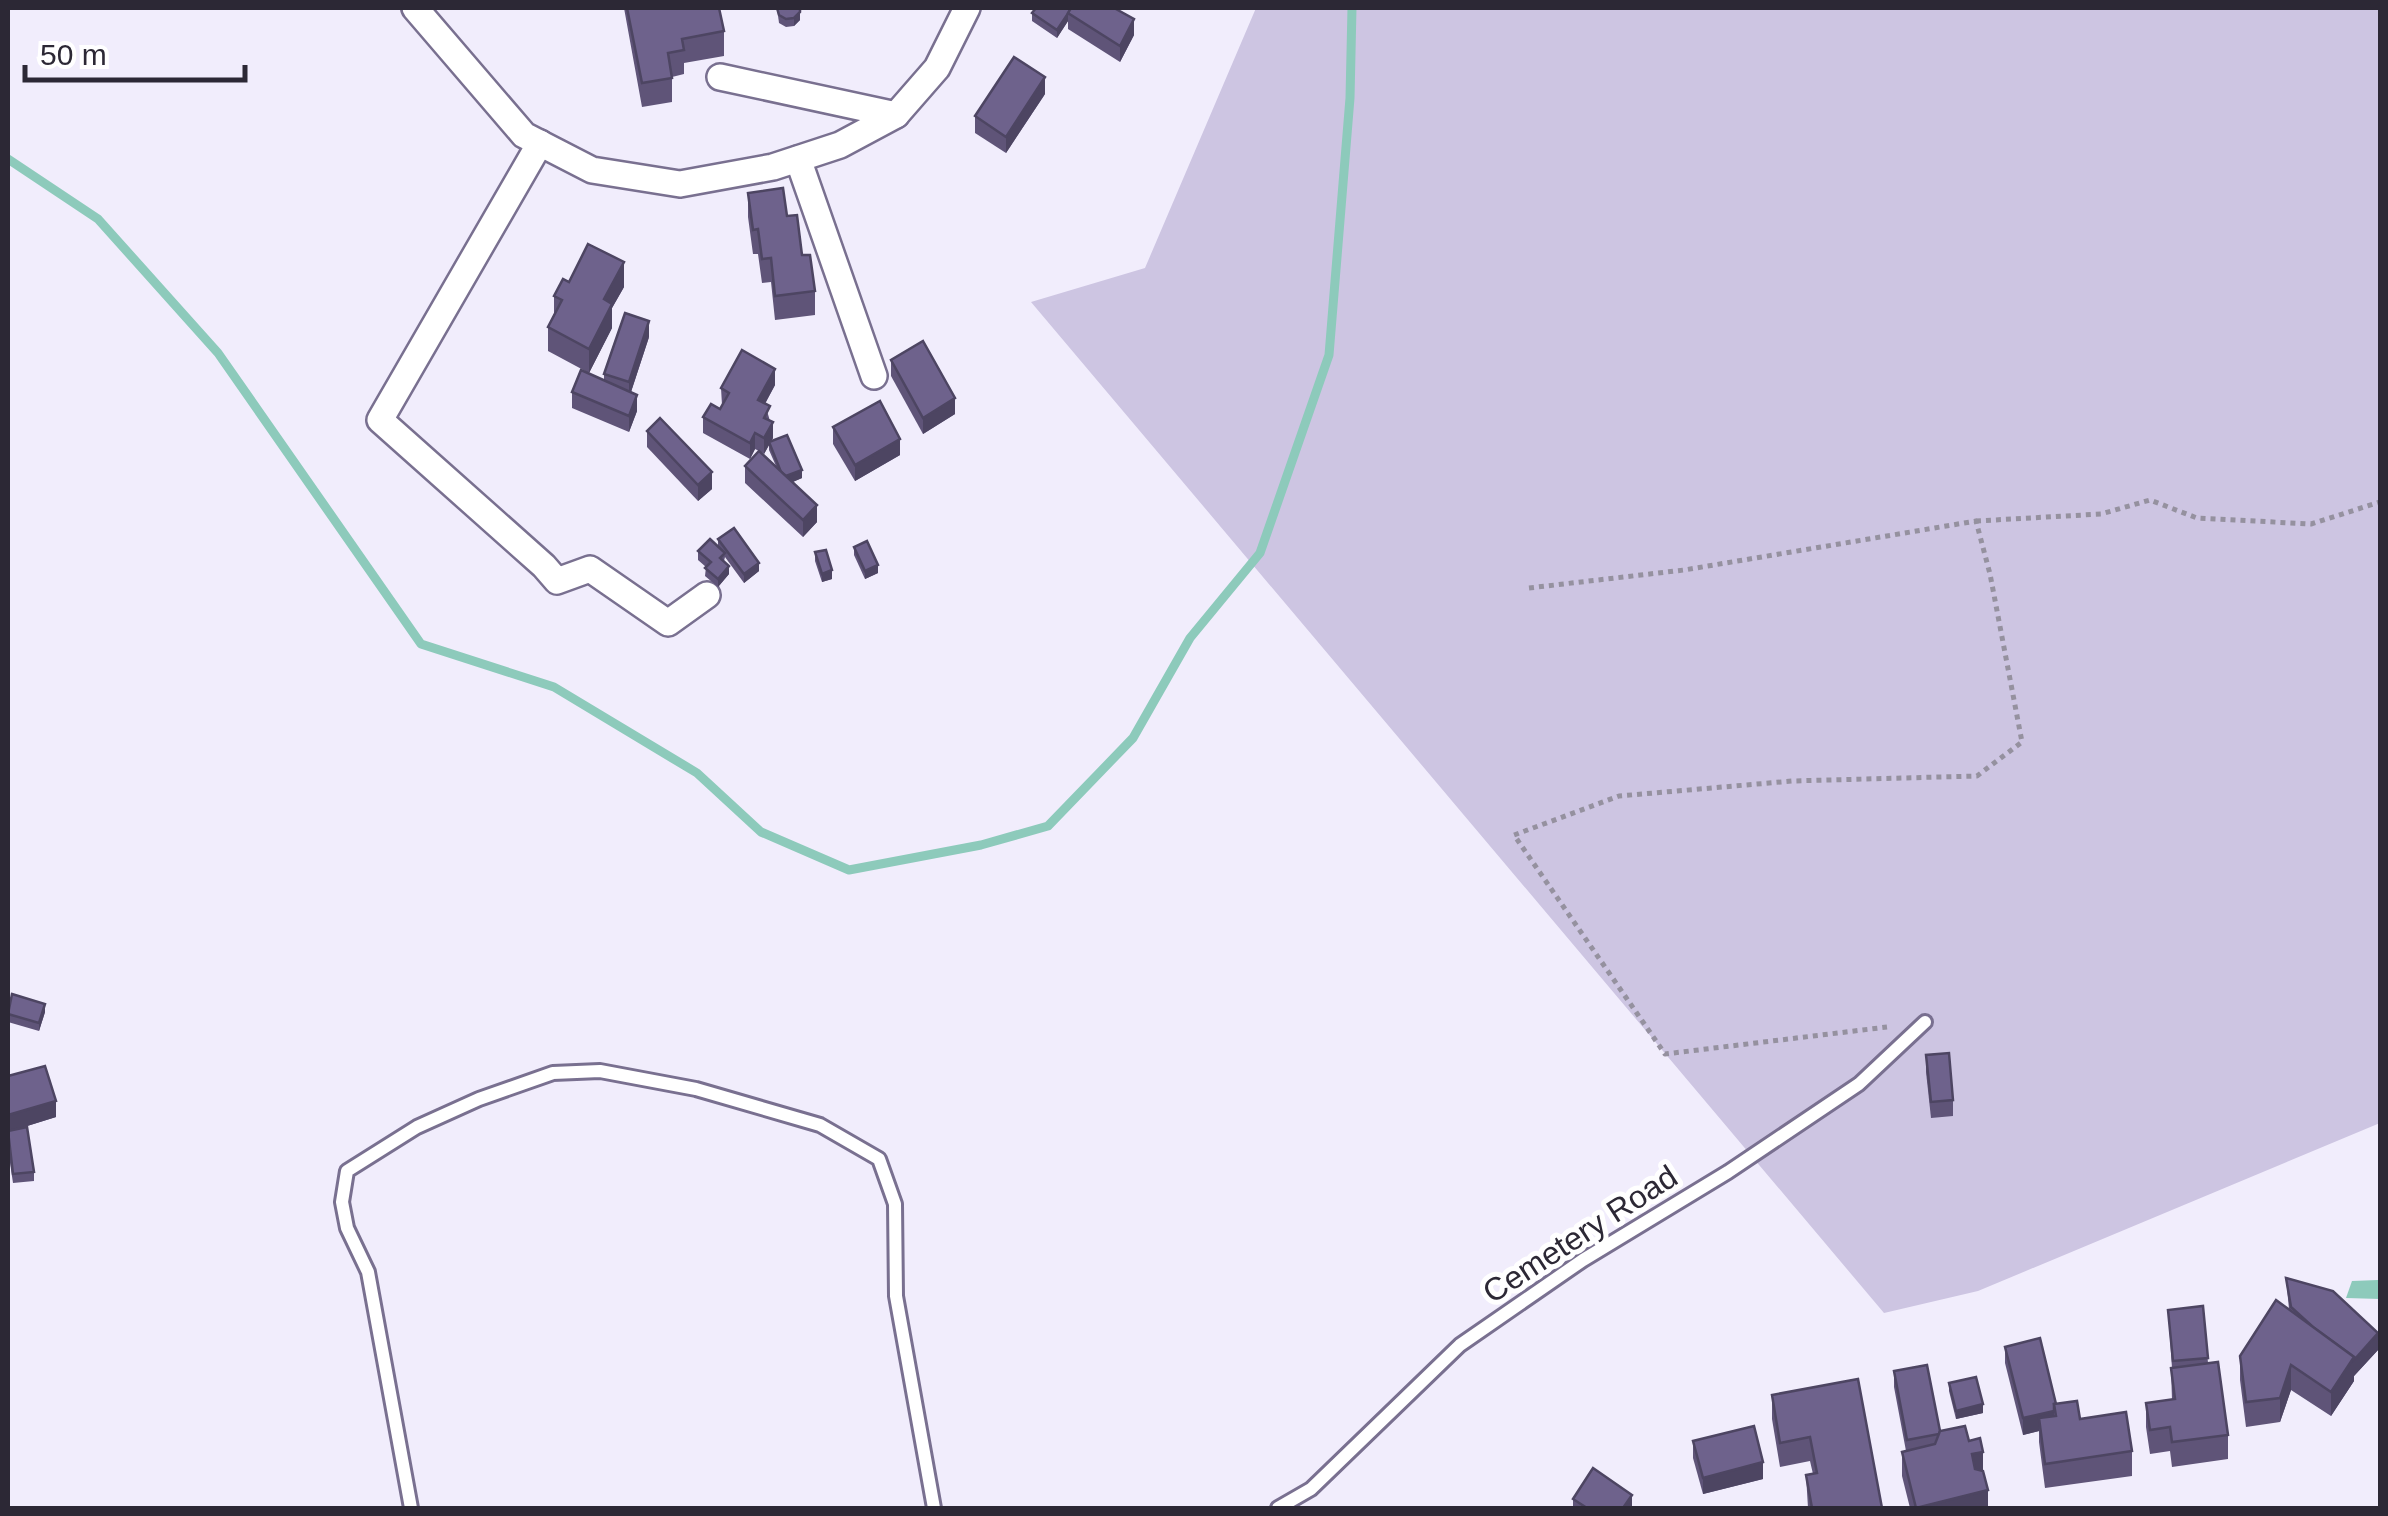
<svg xmlns="http://www.w3.org/2000/svg" width="2388" height="1516" font-family="Arial,sans-serif">
  <rect width="100%" height="100%" fill="#f1edfc"/>
  <path fill="#cdc5e2" d="M 1256,8 L 2380,8 L 2380,1123 L 1978,1291 L 1884,1313 L 1031,302 L 1145,268 Z"/>
  <path fill="#8dcabb" d="M 2378,1280 L 2380,1299 L 2346,1298 L 2352,1281 Z"/>
  <g fill="none" stroke-linecap="round" stroke-linejoin="round">
    <path stroke="#8dcabb" stroke-width="9" d="M 8,159 L 98,219 L 218,353 L 421,644 L 554,687 L 697,773 L 761,832 L 849,870 L 981,845 L 1048,826 L 1133,738 L 1190,638 L 1260,553 L 1329,355 L 1350,98 L 1352,8"/>
    <g stroke="#797090" stroke-width="18">
      <g id="lane">
        <path d="M 411,1508 L 368,1272 L 347,1228 L 342,1202 L 347,1171 L 417,1127 L 479,1099 L 553,1073 L 600,1071 L 696,1089 L 820,1125 L 879,1159 L 895,1204 L 896,1296 L 934,1508"/>
        <path d="M 1278,1508 L 1311,1489 L 1460,1345 L 1583,1260 L 1728,1172 L 1859,1084 L 1925,1022"/>
      </g>
    </g>
    <g stroke="#797090" stroke-width="30">
      <g id="street">
        <path d="M 415,8 L 524,135 L 592,170 L 680,184 L 773,167 L 840,145 L 896,115 L 937,68 L 967,8"/>
        <path d="M 720,77 L 896,115"/>
        <path d="M 540,143 L 380,420 L 544,566 L 557,581 L 590,569 L 668,623 L 707,595"/>
        <path d="M 798,159 L 874,376"/>
      </g>
    </g>
    <g stroke="#95919f" stroke-width="5" stroke-dasharray="5 5" stroke-linecap="butt">
      <path d="M 1976,521 L 2101,514 L 2150,500 L 2197,518 L 2311,524 L 2380,502"/>
      <path d="M 1529,588 L 1684,570 L 1976,521 L 1990,574 L 2022,742 L 1977,776 L 1792,781 L 1619,796 L 1514,835 L 1665,1054 L 1887,1027"/>
    </g>
    <use href="#lane" stroke="#fff" stroke-width="12"/>
    <use href="#street" stroke="#fff" stroke-width="25"/>
  </g>
  <g fill="#5f5478" fill-rule="evenodd">
    <path d="M 624,8 L 719,8 L 724,31 L 724,56 L 684,63 L 684,74 L 672,77 L 672,102 L 642,107 Z"/>
    <path d="M 777,8 L 800,8 L 800,20 L 794,26 L 786,27 L 779,23 Z"/>
    <path d="M 1068,8 L 1134,35 L 1120,62 L 1068,29 L 1068,21 L 1057,38 L 1032,21 L 1032,13 Z"/>
    <path d="M 1045,94 L 1006,153 L 975,133 L 975,116 Z"/>
    <path d="M 748,193 L 787,216 L 815,291 L 815,315 L 775,320 L 771,282 L 762,283 L 758,254 L 753,254 L 748,217 Z"/>
    <path d="M 569,282 L 624,287 L 612,308 L 612,328 L 589,373 L 548,351 L 548,327 L 554,314 L 554,296 Z"/>
    <path d="M 649,337 L 631,392 L 637,411 L 629,432 L 572,408 L 572,392 L 604,380 L 604,374 Z"/>
    <path d="M 891,360 L 955,414 L 923,434 L 891,376 Z"/>
    <path d="M 775,385 L 765,404 L 770,421 L 773,438 L 771,441 L 802,478 L 792,482 L 817,522 L 803,537 L 745,483 L 745,466 L 759,451 L 755,449 L 750,459 L 703,433 L 703,417 L 720,409 L 722,405 L 721,388 ZM 769,445 L 769,450 L 776,466 L 761,452 L 764,454 Z"/>
    <path d="M 833,427 L 900,455 L 855,481 L 833,444 Z"/>
    <path d="M 647,431 L 712,489 L 698,501 L 647,447 Z"/>
    <path d="M 718,539 L 759,571 L 744,583 L 725,557 L 724,561 L 729,574 L 718,587 L 705,576 L 706,567 L 698,560 L 698,551 L 718,547 Z"/>
    <path d="M 854,547 L 878,573 L 865,579 L 854,555 Z"/>
    <path d="M 815,552 L 832,579 L 822,582 L 815,561 Z"/>
    <path d="M 8,1009 L 45,1012 L 39,1031 L 8,1022 Z"/>
    <path d="M 1926,1055 L 1953,1100 L 1953,1116 L 1931,1118 L 1926,1072 Z"/>
    <path d="M 8,1076 L 56,1117 L 11,1131 L 34,1172 L 34,1181 L 13,1183 L 8,1149 Z"/>
    <path d="M 2286,1278 L 2378,1350 L 2354,1376 L 2354,1381 L 2331,1416 L 2291,1390 L 2280,1422 L 2246,1427 L 2240,1380 L 2240,1356 L 2289,1309 Z"/>
    <path d="M 2203,1306 L 2208,1363 L 2228,1435 L 2228,1459 L 2172,1467 L 2170,1451 L 2150,1454 L 2146,1427 L 2146,1403 L 2172,1400 L 2171,1368 L 2172,1368 L 2168,1310 Z"/>
    <path d="M 2005,1347 L 2056,1404 L 2132,1451 L 2132,1476 L 2045,1488 L 2039,1442 L 2039,1431 L 2023,1435 L 2005,1363 Z"/>
    <path d="M 1894,1371 L 1940,1431 L 1969,1441 L 1983,1471 L 1988,1508 L 1910,1508 L 1902,1476 L 1902,1452 L 1906,1451 L 1894,1387 Z"/>
    <path d="M 1949,1383 L 1983,1413 L 1956,1419 L 1949,1391 Z"/>
    <path d="M 1772,1395 L 1882,1508 L 1808,1508 L 1806,1475 L 1813,1474 L 1810,1461 L 1780,1467 L 1772,1419 Z"/>
    <path d="M 1693,1441 L 1763,1479 L 1703,1494 L 1693,1458 Z"/>
    <path d="M 1573,1499 L 1632,1508 L 1573,1508 Z"/>
  </g>
  <g fill="#4d4562">
    <path d="M 800,12 L 800,20 L 794,26 L 794,18 Z"/>
    <path d="M 1068,13 L 1068,21 L 1057,38 L 1057,30 Z"/>
    <path d="M 1134,19 L 1134,35 L 1120,62 L 1120,46 Z"/>
    <path d="M 1045,77 L 1045,94 L 1006,153 L 1006,137 Z"/>
    <path d="M 624,262 L 624,287 L 612,308 L 612,328 L 589,373 L 589,349 L 604,299 Z"/>
    <path d="M 649,321 L 649,337 L 629,398 L 629,382 Z"/>
    <path d="M 775,369 L 775,385 L 758,416 L 758,400 Z"/>
    <path d="M 637,395 L 637,411 L 629,432 L 629,416 Z"/>
    <path d="M 955,398 L 955,414 L 923,434 L 923,418 Z"/>
    <path d="M 773,422 L 773,438 L 764,454 L 764,438 Z"/>
    <path d="M 755,433 L 755,449 L 750,459 L 750,443 Z"/>
    <path d="M 900,439 L 900,455 L 855,481 L 855,465 Z"/>
    <path d="M 802,470 L 802,478 L 784,486 L 784,477 Z"/>
    <path d="M 712,472 L 712,489 L 698,501 L 698,485 Z"/>
    <path d="M 817,505 L 817,522 L 803,537 L 803,520 Z"/>
    <path d="M 759,563 L 759,571 L 744,583 L 744,574 Z"/>
    <path d="M 878,565 L 878,573 L 865,579 L 865,571 Z"/>
    <path d="M 729,566 L 729,574 L 718,587 L 718,579 Z"/>
    <path d="M 832,570 L 832,579 L 822,582 L 822,574 Z"/>
    <path d="M 45,1004 L 45,1012 L 39,1031 L 39,1023 Z"/>
    <path d="M 56,1101 L 56,1117 L 8,1132 L 8,1115 Z"/>
    <path d="M 2378,1333 L 2378,1350 L 2354,1376 L 2354,1381 L 2331,1416 L 2331,1392 L 2354,1357 Z"/>
    <path d="M 2291,1365 L 2291,1390 L 2280,1422 L 2280,1398 Z"/>
    <path d="M 1983,1404 L 1983,1413 L 1956,1419 L 1956,1411 Z"/>
    <path d="M 2054,1411 L 2054,1427 L 2039,1418 L 2039,1431 L 2023,1435 L 2023,1418 Z"/>
    <path d="M 1983,1452 L 1983,1476 L 1972,1478 L 1972,1454 Z"/>
    <path d="M 1763,1462 L 1763,1479 L 1703,1494 L 1703,1478 Z"/>
    <path d="M 1988,1490 L 1988,1508 L 1916,1508 Z"/>
    <path d="M 1632,1495 L 1632,1508 L 1623,1508 Z"/>
  </g>
  <g fill="#6e628c" stroke="#4d4562" stroke-width="2.5">
    <path d="M 627,8 L 719,8 L 724,31 L 682,39 L 684,50 L 668,53 L 672,78 L 642,83 Z"/>
    <path d="M 777,8 L 800,8 L 800,12 L 794,18 L 786,19 L 779,15 Z"/>
    <path d="M 1036,8 L 1068,8 L 1071,9 L 1057,30 L 1032,13 Z"/>
    <path d="M 1071,8 L 1114,8 L 1134,19 L 1120,46 L 1068,13 Z"/>
    <path d="M 1014,57 L 1045,77 L 1006,137 L 975,116 Z"/>
    <path d="M 783,188 L 787,216 L 797,215 L 802,255 L 810,255 L 815,291 L 775,296 L 771,258 L 762,259 L 758,229 L 753,230 L 748,193 Z"/>
    <path d="M 588,244 L 624,262 L 604,299 L 612,304 L 589,349 L 548,327 L 562,300 L 554,296 L 563,279 L 569,282 Z"/>
    <path d="M 625,313 L 649,321 L 629,382 L 604,374 Z"/>
    <path d="M 923,341 L 955,398 L 923,418 L 891,360 Z"/>
    <path d="M 742,350 L 775,369 L 758,400 L 770,406 L 764,418 L 773,422 L 764,438 L 755,433 L 750,443 L 703,417 L 711,404 L 720,409 L 729,393 L 721,388 Z"/>
    <path d="M 581,370 L 637,395 L 629,416 L 572,392 Z"/>
    <path d="M 880,401 L 900,439 L 855,465 L 833,427 Z"/>
    <path d="M 660,418 L 712,472 L 698,485 L 647,431 Z"/>
    <path d="M 787,435 L 802,470 L 786,476 L 781,472 L 769,442 Z"/>
    <path d="M 759,451 L 817,505 L 803,520 L 745,466 Z"/>
    <path d="M 734,528 L 759,563 L 744,574 L 718,539 Z"/>
    <path d="M 710,539 L 725,553 L 720,558 L 729,566 L 718,579 L 705,568 L 711,562 L 698,551 Z"/>
    <path d="M 867,541 L 878,565 L 865,571 L 854,547 Z"/>
    <path d="M 826,550 L 832,570 L 822,574 L 815,552 Z"/>
    <path d="M 12,994 L 45,1004 L 39,1023 L 8,1014 Z"/>
    <path d="M 1949,1053 L 1953,1100 L 1931,1102 L 1926,1055 Z"/>
    <path d="M 45,1066 L 56,1101 L 8,1115 L 8,1076 Z"/>
    <path d="M 27,1127 L 34,1172 L 13,1174 L 8,1131 Z"/>
    <path d="M 2286,1278 L 2333,1291 L 2378,1333 L 2354,1360 L 2354,1357 L 2313,1327 L 2291,1307 Z"/>
    <path d="M 2276,1300 L 2354,1357 L 2331,1392 L 2291,1365 L 2280,1398 L 2246,1402 L 2240,1356 Z"/>
    <path d="M 2203,1306 L 2208,1358 L 2173,1361 L 2168,1310 Z"/>
    <path d="M 2040,1338 L 2056,1404 L 2054,1404 L 2054,1411 L 2023,1418 L 2005,1347 Z"/>
    <path d="M 2218,1362 L 2228,1435 L 2172,1442 L 2170,1427 L 2150,1430 L 2146,1403 L 2175,1399 L 2171,1368 Z"/>
    <path d="M 1927,1365 L 1940,1431 L 1939,1434 L 1907,1440 L 1894,1371 Z"/>
    <path d="M 1976,1377 L 1983,1404 L 1956,1411 L 1949,1383 Z"/>
    <path d="M 1858,1379 L 1882,1508 L 1812,1508 L 1806,1475 L 1817,1473 L 1810,1437 L 1780,1443 L 1772,1395 Z"/>
    <path d="M 2077,1401 L 2080,1419 L 2126,1412 L 2132,1451 L 2045,1464 L 2039,1418 L 2056,1416 L 2054,1404 Z"/>
    <path d="M 1754,1426 L 1763,1462 L 1703,1478 L 1693,1441 Z"/>
    <path d="M 1965,1426 L 1969,1441 L 1980,1438 L 1983,1452 L 1972,1454 L 1975,1469 L 1983,1471 L 1988,1490 L 1916,1508 L 1902,1452 L 1935,1444 L 1940,1431 Z"/>
    <path d="M 1593,1468 L 1632,1495 L 1623,1508 L 1587,1508 L 1573,1499 Z"/>
  </g>
  <g text-anchor="middle" stroke-width="10" stroke-linejoin="round" paint-order="stroke">
    <g font-size="32" fill="#2c2835" stroke="#fff">
      <text transform="translate(1580 1234) rotate(-33)" y="11">Cemetery Road</text>
    </g>
  </g>
  <rect width="2388" height="1516" fill="none" stroke="#2c2835" stroke-width="20"/>
  <path d="M25 65v15h220v-15" fill="none" stroke="#2c2835" stroke-width="5"/>
  <text x="40" y="65" font-size="30" fill="#2c2835" stroke="#ffffff" stroke-width="8" paint-order="stroke">50 m</text>
</svg>
